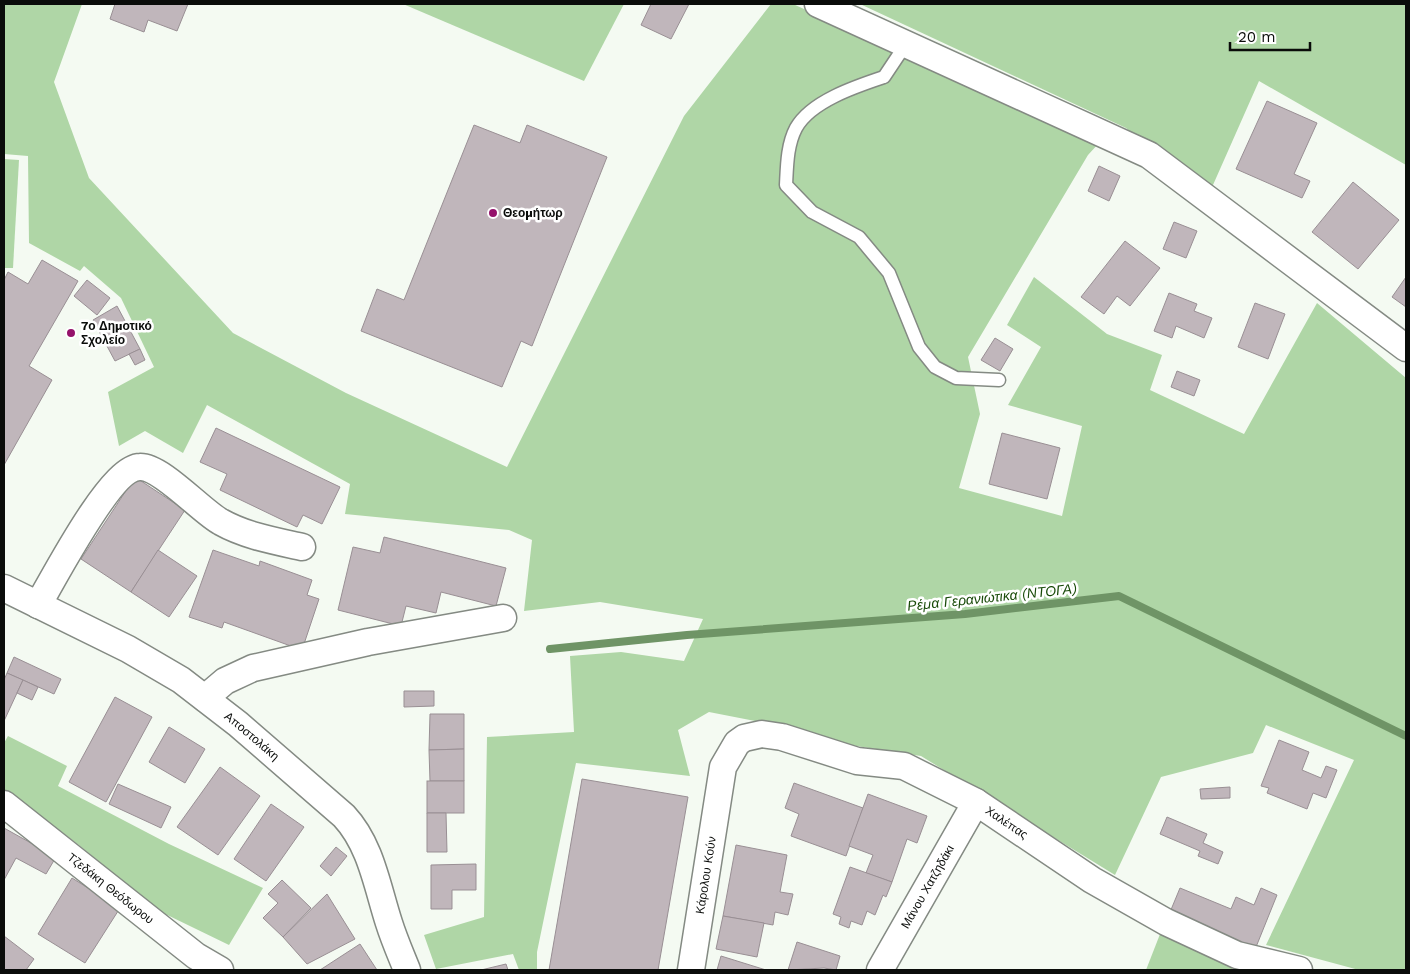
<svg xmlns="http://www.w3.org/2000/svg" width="1410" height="974" font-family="'Work Sans',sans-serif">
  <rect width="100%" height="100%" fill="#f4faf2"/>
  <g fill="#afd6a6">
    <path d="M 4,4 L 82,4 L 54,82 L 89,178 L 233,333 L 346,393 L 507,467 L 684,116 L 771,4 L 793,4 L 1099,143 L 1088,155 L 968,357 L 980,414 L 959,488 L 1062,516 L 1082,426 L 1008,405 L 1041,347 L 1007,325 L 1034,277 L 1107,334 L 1162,355 L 1150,390 L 1244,434 L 1317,303 L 1406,378 L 1406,970 L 1359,970 L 1266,945 L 1354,760 L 1266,725 L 1253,753 L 1161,777 L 1115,875 L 921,756 L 850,745 L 781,726 L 709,712 L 678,730 L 690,776 L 576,763 L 537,952 L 537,970 L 519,970 L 513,954 L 436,969 L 424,935 L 484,917 L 487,737 L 574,732 L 570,656 L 621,652 L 684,661 L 703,619 L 600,602 L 524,611 L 532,540 L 509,530 L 345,514 L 350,484 L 207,405 L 183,453 L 145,431 L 119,446 L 108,392 L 154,367 L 121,298 L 84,266 L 80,271 L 29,243 L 28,156 L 4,154 Z"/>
    <path d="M 403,4 L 624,4 L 584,81 Z"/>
    <path d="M 860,4 L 1406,4 L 1406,165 L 1259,81 L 1209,194 L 1126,128 Z"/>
    <path d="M 4,159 L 19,160 L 13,268 L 4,268 Z"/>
    <path d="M 8,736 L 67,766 L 58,786 L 169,844 L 263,888 L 229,945 L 159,911 L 80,846 L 17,798 L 4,792 L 4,743 Z"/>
    <path d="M 1162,929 L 1235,963 L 1231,970 L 1146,970 Z"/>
  </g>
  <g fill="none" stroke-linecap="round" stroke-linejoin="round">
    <path stroke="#6f9466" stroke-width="8" d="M 550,649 L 687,635 L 965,614 L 1119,596 L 1406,736"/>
  </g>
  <g fill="#c0b6bb" stroke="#998f94">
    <path d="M 115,4 L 188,4 L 177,31 L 148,20 L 144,32 L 110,19 Z"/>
    <path d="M 651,4 L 689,4 L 671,39 L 641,25 Z"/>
    <path d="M 1267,101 L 1317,123 L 1294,174 L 1310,181 L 1302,198 L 1236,169 Z"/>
    <path d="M 474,125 L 520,143 L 527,125 L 607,157 L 532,346 L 521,341 L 502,387 L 361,331 L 377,289 L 404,300 Z"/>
    <path d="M 1099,166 L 1120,176 L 1109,201 L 1088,191 Z"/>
    <path d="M 1353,182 L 1399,220 L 1358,269 L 1312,232 Z"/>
    <path d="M 1174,222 L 1197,231 L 1186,258 L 1163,249 Z"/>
    <path d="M 1125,241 L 1160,268 L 1130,306 L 1117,296 L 1104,314 L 1081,297 Z"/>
    <path d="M 42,260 L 78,281 L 29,366 L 52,380 L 4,465 L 4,280 L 8,272 L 28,284 Z"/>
    <path d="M 1406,277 L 1406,307 L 1392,297 Z"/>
    <path d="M 87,280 L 110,298 L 97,315 L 74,296 Z"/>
    <path d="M 1169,293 L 1197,304 L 1194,311 L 1212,318 L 1204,338 L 1176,326 L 1172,338 L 1154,331 Z"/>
    <path d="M 1255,303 L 1285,314 L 1268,359 L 1238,347 Z"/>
    <path d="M 117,306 L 140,349 L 115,361 L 93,320 Z"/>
    <path d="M 995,338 L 1013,349 L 1000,371 L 981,360 Z"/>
    <path d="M 140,349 L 145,360 L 135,365 L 129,354 Z"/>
    <path d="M 1177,371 L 1200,380 L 1194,396 L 1171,387 Z"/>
    <path d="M 216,428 L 340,487 L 322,524 L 303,515 L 297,527 L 220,490 L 227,474 L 200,462 Z"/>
    <path d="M 1002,433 L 1060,448 L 1047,499 L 989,484 Z"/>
    <path d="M 135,477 L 185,510 L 131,592 L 81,559 Z"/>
    <path d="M 384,537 L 506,568 L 496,606 L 441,592 L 436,613 L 406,606 L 401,626 L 338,610 L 353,547 L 380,553 Z"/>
    <path d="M 158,550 L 197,576 L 169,617 L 131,592 Z"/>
    <path d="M 213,550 L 259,566 L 260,561 L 312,580 L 307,595 L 319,599 L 302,650 L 224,622 L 222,628 L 189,617 Z"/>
    <path d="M 14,657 L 61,679 L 54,694 L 7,673 Z"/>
    <path d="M 7,673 L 23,680 L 4,721 L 4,680 Z"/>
    <path d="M 23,680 L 38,687 L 32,700 L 17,693 Z"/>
    <path d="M 404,691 L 434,691 L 434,706 L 404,707 Z"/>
    <path d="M 115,697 L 152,717 L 106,802 L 69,782 Z"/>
    <path d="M 430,714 L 464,714 L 464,749 L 429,750 Z"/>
    <path d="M 169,727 L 205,749 L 185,783 L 149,762 Z"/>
    <path d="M 1279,740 L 1309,752 L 1302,770 L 1321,778 L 1326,766 L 1337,770 L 1326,798 L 1313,793 L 1307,809 L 1267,793 L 1269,788 L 1261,786 Z"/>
    <path d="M 464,749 L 464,781 L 430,781 L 429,750 Z"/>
    <path d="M 220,767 L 260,796 L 218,855 L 177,827 Z"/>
    <path d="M 582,779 L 688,797 L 658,970 L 549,970 Z"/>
    <rect x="427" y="781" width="37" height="32"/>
    <path d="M 794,783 L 863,808 L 846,856 L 791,836 L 799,814 L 785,808 Z"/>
    <path d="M 118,784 L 171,807 L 161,828 L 109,804 Z"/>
    <path d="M 1230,787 L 1230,798 L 1201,799 L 1200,789 Z"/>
    <path d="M 868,794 L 927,816 L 917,843 L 907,839 L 892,882 L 866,873 L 873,855 L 849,846 Z"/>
    <path d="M 271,804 L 304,827 L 266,881 L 234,859 Z"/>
    <path d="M 427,813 L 446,813 L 447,852 L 427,852 Z"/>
    <path d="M 1167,817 L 1207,834 L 1203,843 L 1223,852 L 1218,864 L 1198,856 L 1200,851 L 1160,834 Z"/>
    <path d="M 4,828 L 56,857 L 46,874 L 16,858 L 4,880 Z"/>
    <path d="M 736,845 L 787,855 L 780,892 L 793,894 L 788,915 L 775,912 L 773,925 L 723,916 Z"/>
    <path d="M 336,847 L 347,856 L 331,876 L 320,866 Z"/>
    <path d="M 476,864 L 476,890 L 452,890 L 452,909 L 431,909 L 431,865 Z"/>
    <path d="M 850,867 L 892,882 L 886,897 L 883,895 L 875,915 L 867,911 L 862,925 L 851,921 L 849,928 L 839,924 L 841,917 L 833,914 Z"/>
    <path d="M 72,878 L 120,908 L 85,963 L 38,934 Z"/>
    <path d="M 282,880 L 311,908 L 283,937 L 263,918 L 278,903 L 268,894 Z"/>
    <path d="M 1180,888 L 1231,909 L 1236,897 L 1254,905 L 1261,888 L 1277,895 L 1254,952 L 1168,917 Z"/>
    <path d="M 327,894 L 355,939 L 307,964 L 283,937 Z"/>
    <path d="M 723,916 L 764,923 L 757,957 L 716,949 Z"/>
    <path d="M 4,936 L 34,959 L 26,970 L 4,970 Z"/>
    <path d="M 797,942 L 840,956 L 836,970 L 824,968 L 788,970 Z"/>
    <path d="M 360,944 L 377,970 L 320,970 Z"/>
    <path d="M 721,956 L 766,970 L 717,970 Z"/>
    <path d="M 506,964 L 508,970 L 481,970 Z"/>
  </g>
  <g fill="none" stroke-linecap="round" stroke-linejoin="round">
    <g stroke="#848a83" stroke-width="15">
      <path id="lane" d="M 906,44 L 884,77 C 857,86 811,101 796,128 C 787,145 787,166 786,185 L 812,212 L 859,237 L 889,273 L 919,347 L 935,367 L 956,378 L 999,380"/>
    </g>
    <g stroke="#848a83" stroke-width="29">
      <g id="street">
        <path d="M 818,4 L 1149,155 L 1406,348"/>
        <path id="s1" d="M 4,588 L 128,649 L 181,680 L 238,724 L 344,816 C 371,845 377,886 389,923 C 394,939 401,955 407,970"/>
        <path d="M 38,605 C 54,578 111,467 140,467 C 161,466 202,512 221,522 C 246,536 275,541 302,547"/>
        <path d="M 205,698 L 225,681 L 253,668 L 368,642 L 503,618"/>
        <path id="s2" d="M 4,804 L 196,956 L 220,970"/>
        <path id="s3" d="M 691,970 L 723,767 L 737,743 L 744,738 L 762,734 L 782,737 L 857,761 L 904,766 L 976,802 L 1092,880 L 1166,922 L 1237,955 L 1299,970"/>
        <path id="s4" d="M 880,970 L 976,802"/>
      </g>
    </g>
    <use href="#lane" stroke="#fff" stroke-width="12"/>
    <use href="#street" stroke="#fff" stroke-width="26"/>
  </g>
  <g fill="#95126b" stroke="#fff" stroke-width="2">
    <circle cx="493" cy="213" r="5"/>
    <circle cx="71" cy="333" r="5"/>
  </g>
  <g text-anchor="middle" stroke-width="5" stroke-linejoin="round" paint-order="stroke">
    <g font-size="12" font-weight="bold" fill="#0a0c0a" stroke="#fff" text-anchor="start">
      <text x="503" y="217">Θεομήτωρ</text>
      <text x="81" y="330">7ο Δημοτικό<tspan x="81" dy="14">Σχολείο</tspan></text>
    </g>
    <g font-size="12" fill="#0a0c0a" stroke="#fff">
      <text dy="4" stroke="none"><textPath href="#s1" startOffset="290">Αποστολάκη</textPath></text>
      <text dy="4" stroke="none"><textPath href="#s3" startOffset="524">Χαλέπας</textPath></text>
      <text dy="4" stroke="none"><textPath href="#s3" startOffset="96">Κάρολου Κούν</textPath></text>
      <text dy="4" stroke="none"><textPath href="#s4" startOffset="96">Μάνου Χατζηδάκι</textPath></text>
      <text dy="4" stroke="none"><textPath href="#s2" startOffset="136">Τζεδάκη Θεόδωρου</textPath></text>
    </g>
    <g font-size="14" font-style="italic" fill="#184a08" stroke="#fff">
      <text transform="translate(992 597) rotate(-6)" y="5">Ρέμα Γερανιώτικα (ΝΤΟΓΑ)</text>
    </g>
  </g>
  <rect width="1410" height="974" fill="none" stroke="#0a0c0a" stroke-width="10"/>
  <path d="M1230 42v8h80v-8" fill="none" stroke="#0a0c0a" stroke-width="2.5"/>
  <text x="1238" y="42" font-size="15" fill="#0a0c0a" stroke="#ffffff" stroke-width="4" paint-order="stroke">20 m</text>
</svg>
